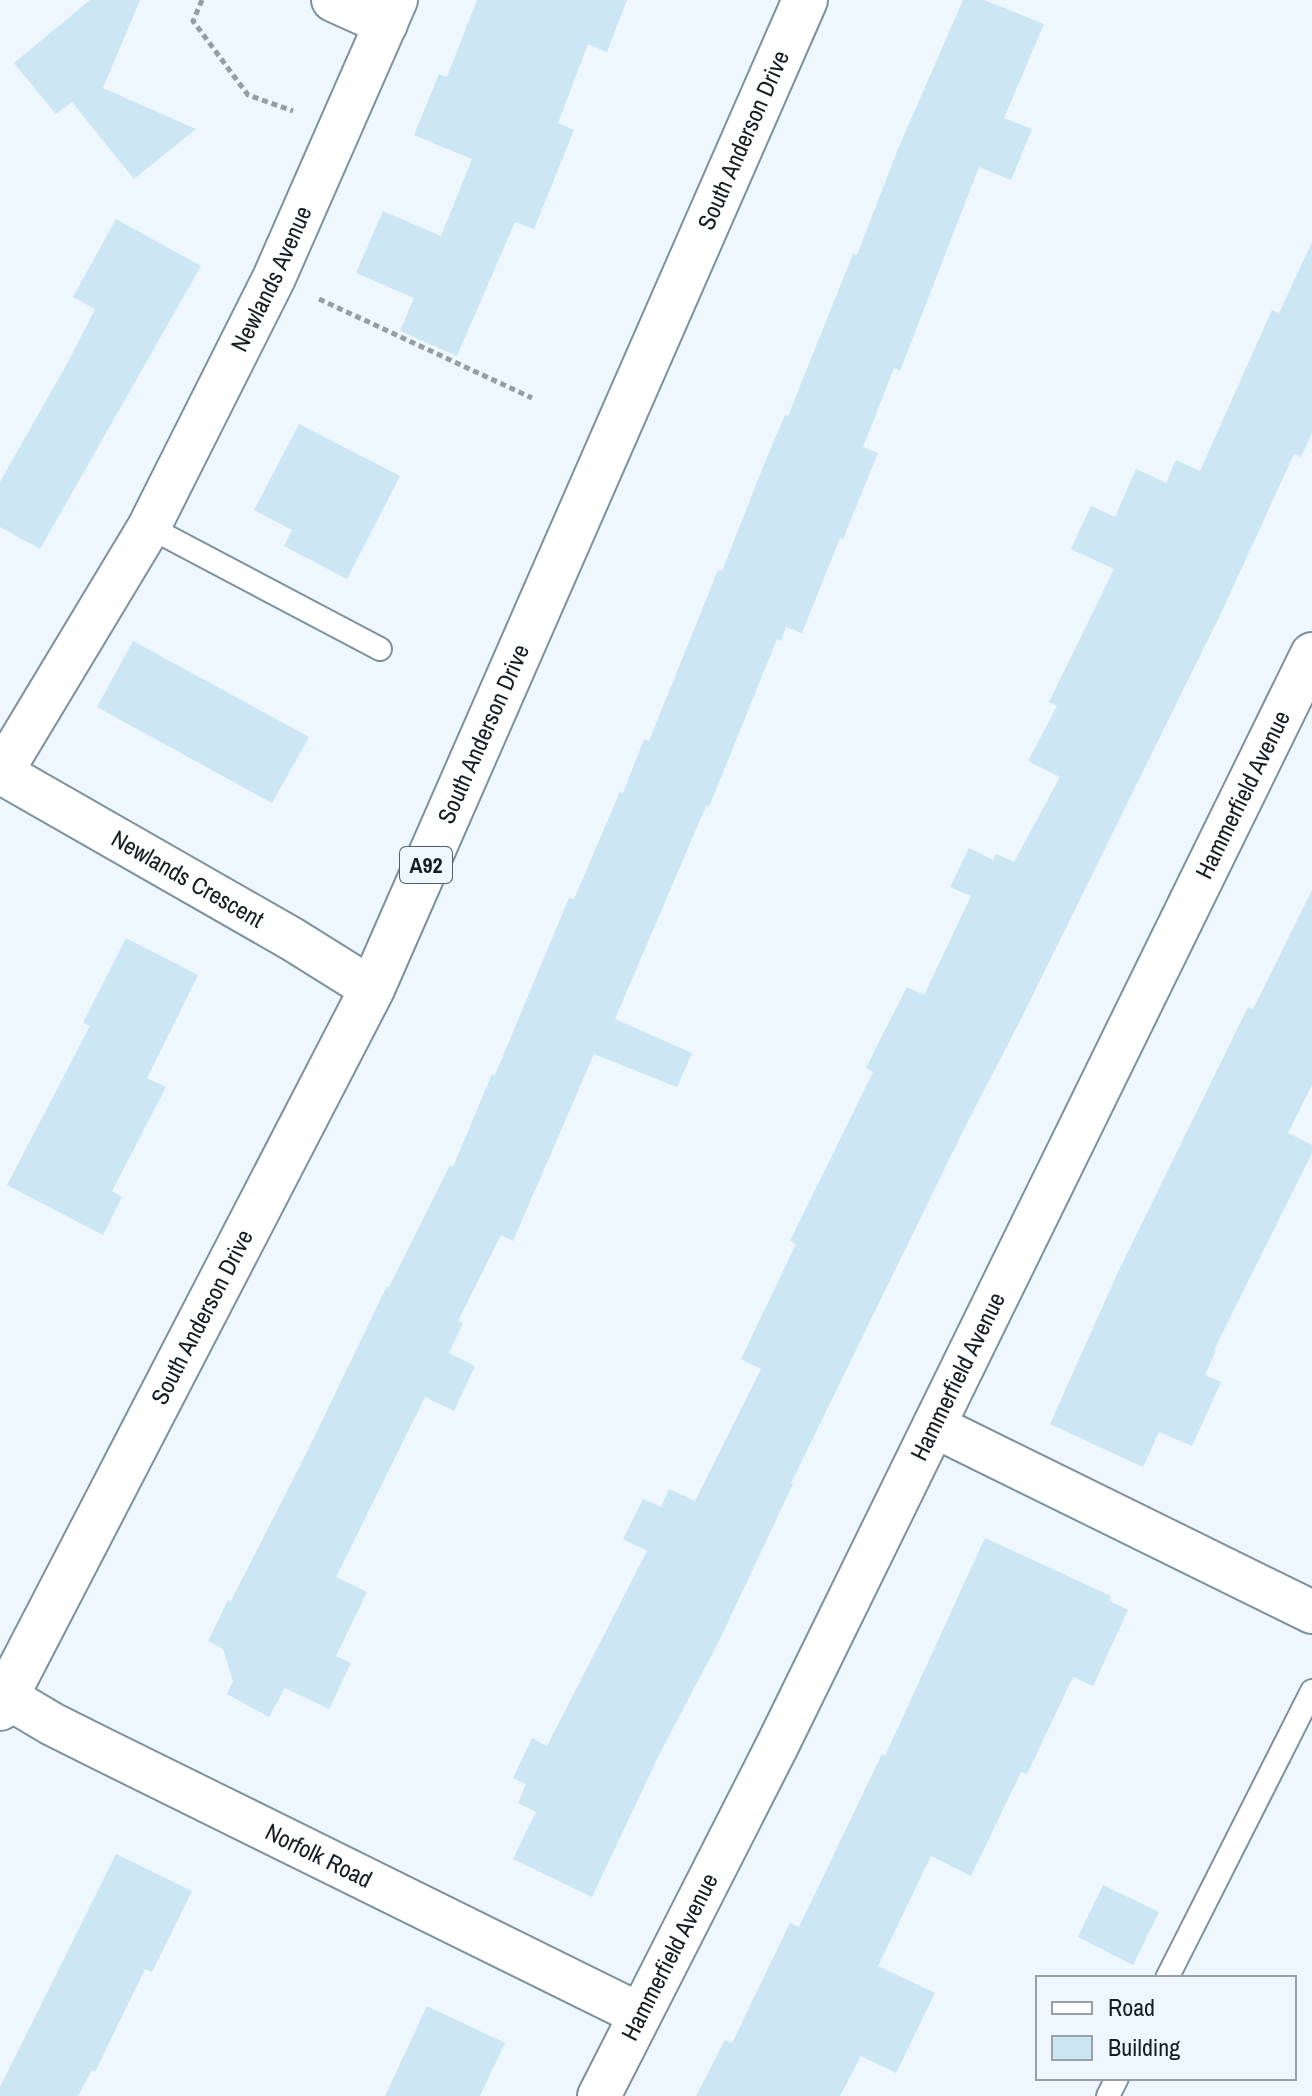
<svg xmlns="http://www.w3.org/2000/svg" width="1312" height="2096" font-family="'Archivo Narrow',sans-serif">
  <rect width="100%" height="100%" fill="#edf7fd"/>
  <g fill="#cde6f3">
    <path d="M 90,0 L 140,0 L 103,88 L 196,129 L 134,179 L 72,102 L 56,114 L 14,63 Z"/>
    <path d="M 477,0 L 627,0 L 607,52 L 588,44 L 558,123 L 574,130 L 534,229 L 515,222 L 457,356 L 400,331 L 414,298 L 356,273 L 383,211 L 441,236 L 472,159 L 414,135 L 439,74 L 447,77 Z"/>
    <path d="M 963,0 L 984,0 L 1044,24 L 1004,118 L 1032,129 L 1011,180 L 979,167 L 900,371 L 894,368 L 863,447 L 878,453 L 843,539 L 840,538 L 802,633 L 786,627 L 781,641 L 777,639 L 709,807 L 706,806 L 615,1019 L 692,1053 L 677,1087 L 594,1054 L 513,1241 L 501,1235 L 458,1321 L 463,1323 L 449,1353 L 475,1366 L 454,1411 L 425,1397 L 336,1577 L 367,1592 L 336,1656 L 351,1663 L 329,1709 L 285,1688 L 269,1717 L 227,1694 L 233,1681 L 223,1649 L 208,1641 L 228,1600 L 231,1601 L 308,1450 L 387,1286 L 389,1287 L 450,1165 L 453,1167 L 492,1074 L 495,1075 L 569,898 L 574,899 L 620,792 L 623,793 L 644,739 L 649,741 L 718,570 L 722,571 L 765,462 L 785,415 L 788,416 L 853,254 L 857,255 L 898,149 Z"/>
    <path d="M 116,219 L 201,266 L 40,549 L 0,527 L 0,482 L 68,362 L 95,309 L 73,297 Z"/>
    <path d="M 1312,242 L 1312,433 L 1301,457 L 1294,454 L 1222,611 L 1022,1017 L 964,1129 L 791,1483 L 793,1484 L 720,1639 L 660,1753 L 592,1897 L 513,1859 L 536,1812 L 518,1803 L 526,1784 L 513,1778 L 532,1738 L 547,1746 L 647,1551 L 623,1539 L 643,1499 L 661,1507 L 669,1489 L 695,1501 L 761,1369 L 741,1359 L 796,1244 L 790,1241 L 873,1072 L 866,1068 L 884,1032 L 907,987 L 924,995 L 971,896 L 950,887 L 969,848 L 993,860 L 996,854 L 1014,862 L 1060,777 L 1028,761 L 1057,706 L 1049,702 L 1114,569 L 1071,549 L 1091,506 L 1115,517 L 1136,469 L 1166,483 L 1176,460 L 1200,471 L 1272,310 L 1279,313 Z"/>
    <path d="M 299,424 L 400,476 L 347,579 L 284,546 L 292,530 L 254,510 Z"/>
    <path d="M 133,641 L 309,737 L 272,803 L 97,707 Z"/>
    <path d="M 1312,890 L 1312,1085 L 1288,1133 L 1312,1145 L 1312,1153 L 1214,1350 L 1216,1351 L 1205,1375 L 1221,1382 L 1192,1446 L 1159,1432 L 1143,1467 L 1050,1424 L 1119,1270 L 1248,1007 L 1253,1009 Z"/>
    <path d="M 126,938 L 198,975 L 147,1078 L 166,1087 L 112,1191 L 122,1197 L 103,1235 L 7,1185 L 90,1026 L 83,1023 Z"/>
    <path d="M 985,1538 L 1111,1596 L 1109,1601 L 1128,1610 L 1093,1686 L 1073,1677 L 1027,1774 L 1021,1772 L 971,1876 L 931,1856 L 878,1966 L 935,1993 L 896,2073 L 861,2056 L 840,2096 L 696,2096 L 725,2040 L 732,2043 L 790,1923 L 799,1927 L 882,1754 L 885,1756 Z"/>
    <path d="M 116,1854 L 192,1891 L 152,1972 L 145,1969 L 95,2072 L 92,2070 L 78,2096 L 0,2096 L 0,2087 Z"/>
    <path d="M 1103,1885 L 1159,1912 L 1133,1965 L 1078,1937 Z"/>
    <path d="M 427,2006 L 505,2043 L 480,2096 L 385,2096 Z"/>
  </g>
  <g fill="none" stroke-linecap="round" stroke-linejoin="round">
    <g stroke="#7b929e" stroke-width="26">
      <g id="service">
        <path d="M 149,527 L 380,649"/>
        <path d="M 1167,1978 L 1312,1691"/>
        <path d="M 1108,2096 L 1117,2078"/>
      </g>
    </g>
    <g stroke="#7b929e" stroke-width="46">
      <g id="minor">
        <path d="M 333,0 L 386,24"/>
        <path id="s1" d="M 0,772 L 292,939 L 372,989"/>
        <path id="s2" d="M 1,773 L 149,527 L 274,278 L 396,0"/>
        <path d="M 934,1426 L 1312,1612"/>
        <path id="s3" d="M 0,1693 L 52,1724 L 98,1747 L 639,2014"/>
        <path id="s4" d="M 599,2096 L 777,1746 L 1312,654"/>
      </g>
    </g>
    <g stroke="#7b929e" stroke-width="48">
      <g id="primary">
        <path id="s5" d="M 0,1708 L 372,989 L 805,0"/>
      </g>
    </g>
    <g stroke="#949ea3" stroke-width="5" stroke-dasharray="6 4" stroke-linecap="butt">
      <path d="M 202,0 L 193,21 L 248,95 L 293,111"/>
      <path d="M 319,299 L 532,398"/>
    </g>
    <use href="#service" stroke="#fff" stroke-width="22"/>
    <use href="#minor" stroke="#fff" stroke-width="42"/>
    <use href="#primary" stroke="#fff" stroke-width="44"/>
  </g>
  <g text-anchor="middle" stroke-width="8" stroke-linejoin="round" paint-order="stroke">
    <rect fill="#edf7fd" stroke="#555e64" stroke-width="2" x="400" y="847" width="52" height="36" rx="6"/>
    <g font-size="22" font-weight="bold" fill="#141d22">
      <text x="426" y="873">A92</text>
    </g>
    <g font-size="24" fill="#141d22" stroke="#edf7fd">
      <text dy="8" stroke="none"><textPath href="#s5" startOffset="1736">South Anderson Drive</textPath></text>
      <text dy="8" stroke="none"><textPath href="#s2" startOffset="564">Newlands Avenue</textPath></text>
      <text dy="8" stroke="none"><textPath href="#s5" startOffset="1088">South Anderson Drive</textPath></text>
      <text dy="8" stroke="none"><textPath href="#s4" startOffset="1452">Hammerfield Avenue</textPath></text>
      <text dy="8" stroke="none"><textPath href="#s1" startOffset="216">Newlands Crescent</textPath></text>
      <text dy="8" stroke="none"><textPath href="#s5" startOffset="440">South Anderson Drive</textPath></text>
      <text dy="8" stroke="none"><textPath href="#s4" startOffset="804">Hammerfield Avenue</textPath></text>
      <text dy="8" stroke="none"><textPath href="#s3" startOffset="358">Norfolk Road</textPath></text>
      <text dy="8" stroke="none"><textPath href="#s4" startOffset="156">Hammerfield Avenue</textPath></text>
    </g>
  </g>
  <rect x="1036" y="1976" width="260" height="104" fill="#edf7fd" stroke="#96a0a5" stroke-width="2"/>
  <rect x="1052" y="2002" width="40" height="12" fill="#ffffff" stroke="#96a0a5" stroke-width="2"/>
  <text x="1108" y="2016" font-size="24" fill="#141d22">Road</text>
  <rect x="1052" y="2036" width="40" height="24" fill="#cde6f3" stroke="#96a0a5" stroke-width="2"/>
  <text x="1108" y="2056" font-size="24" fill="#141d22">Building</text>
</svg>
